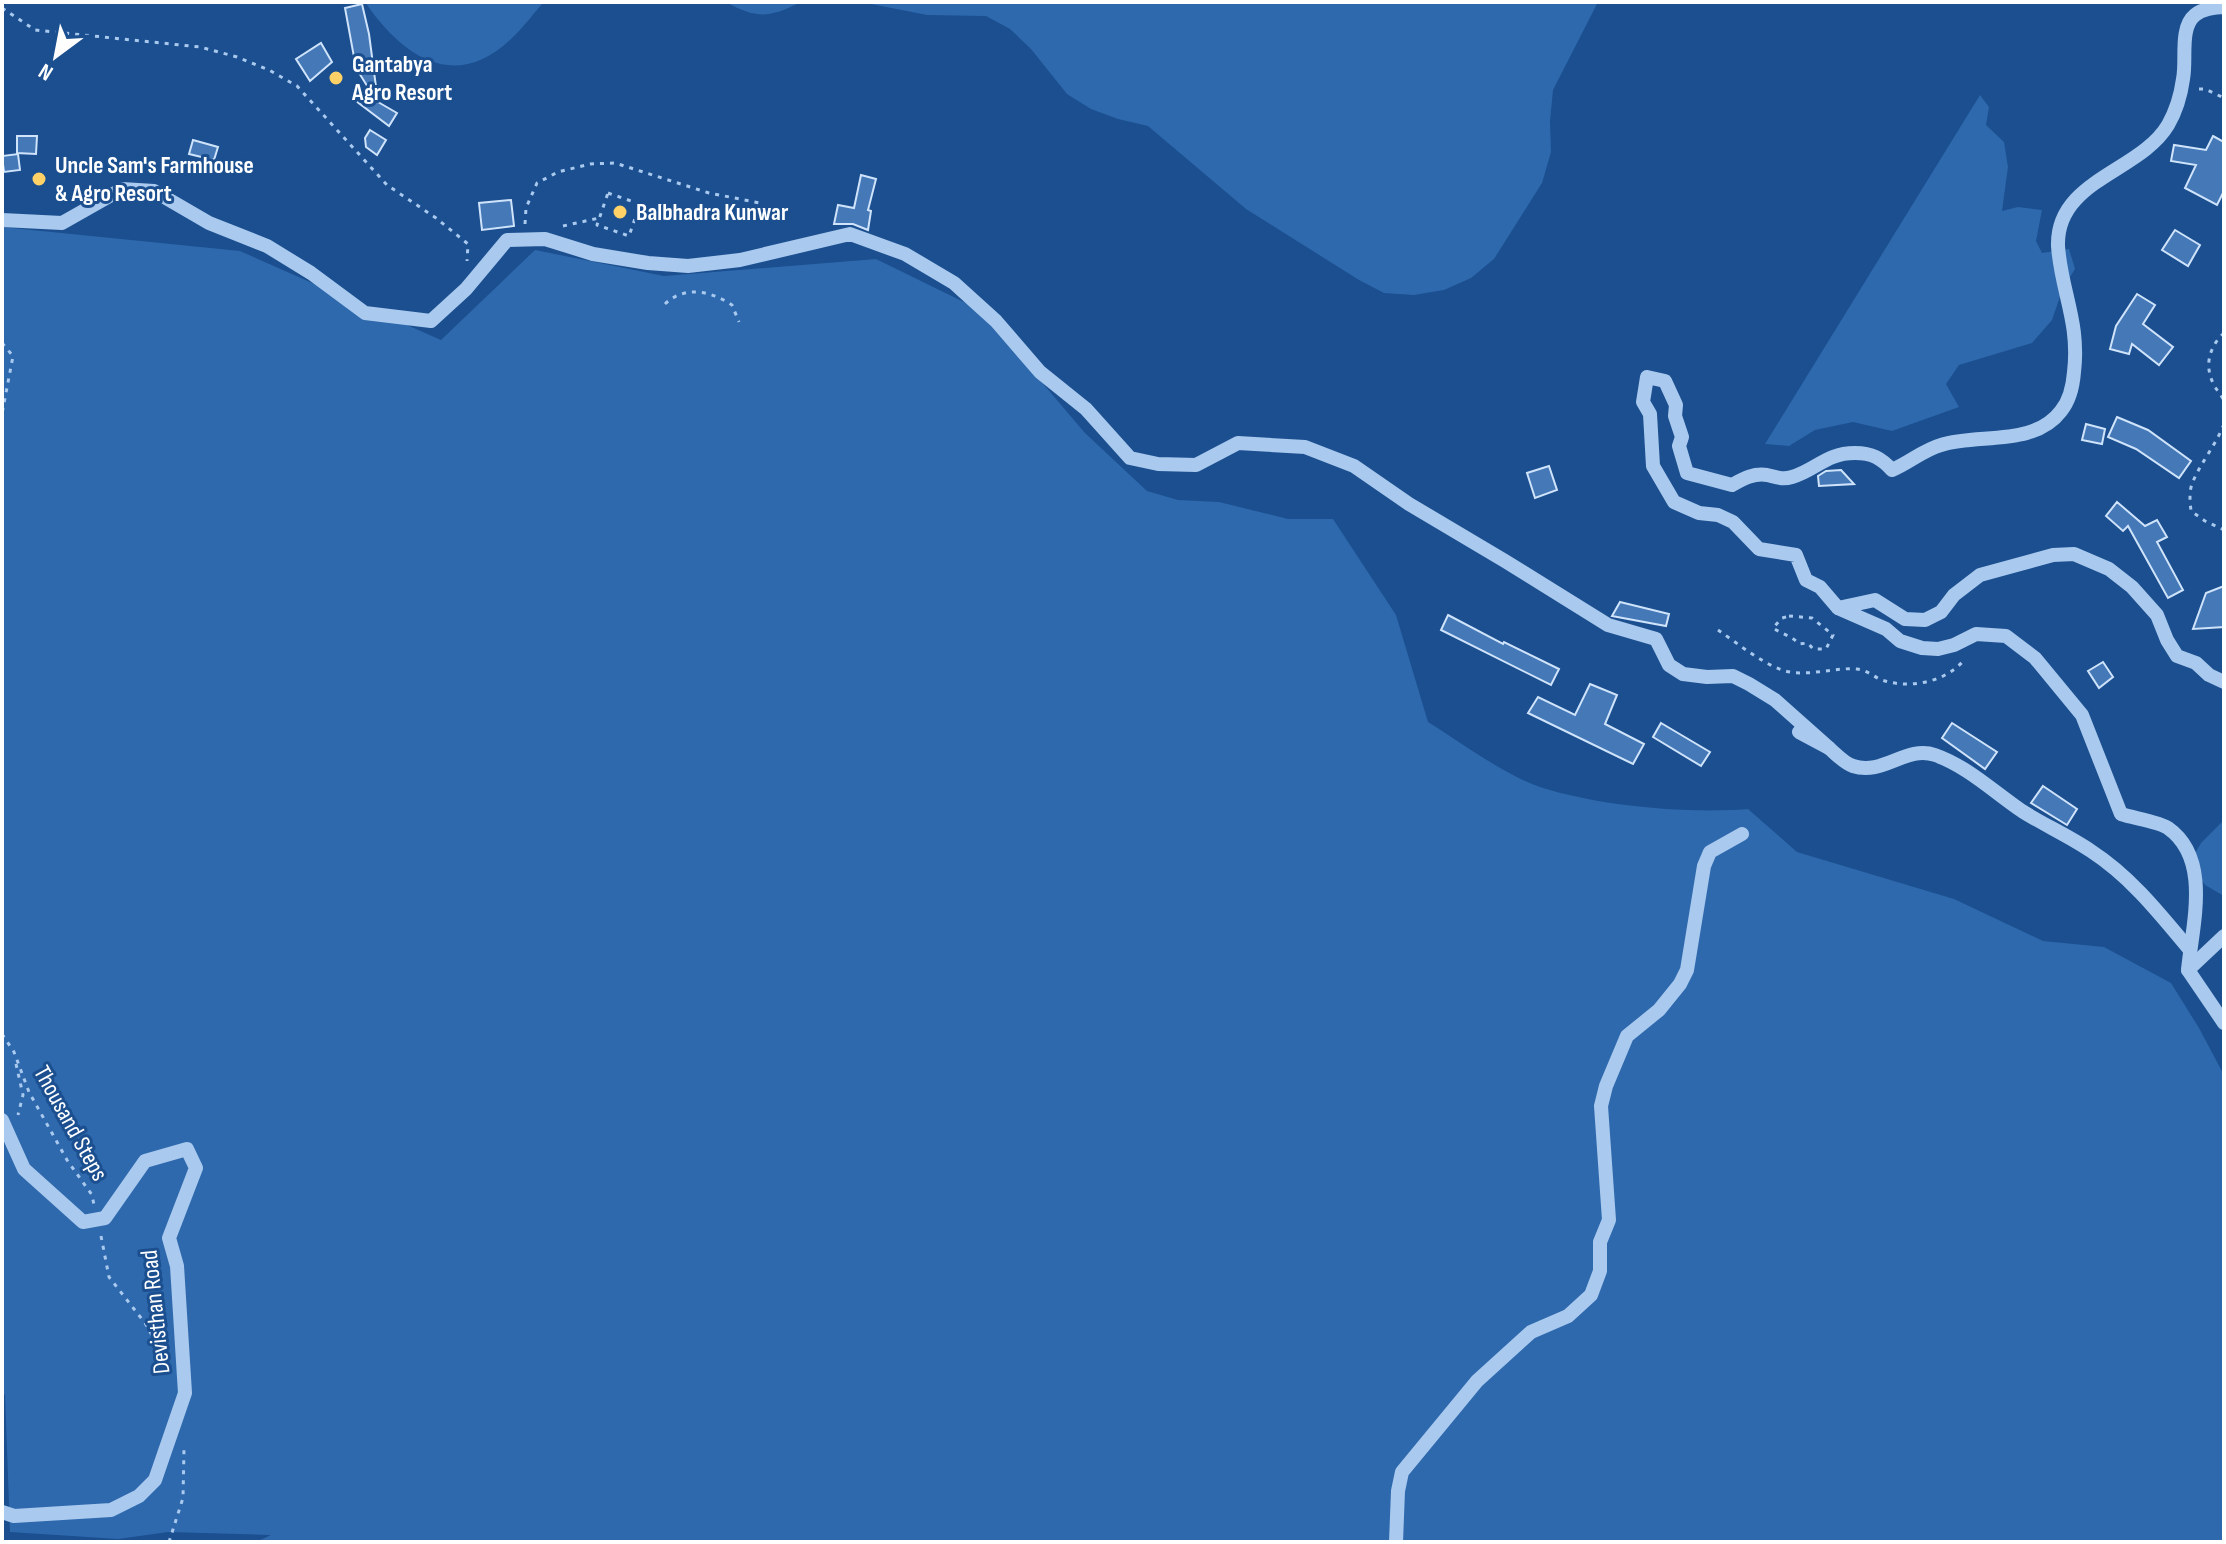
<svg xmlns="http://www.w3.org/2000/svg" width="2226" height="1544" font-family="'Sofia Sans Condensed',sans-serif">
  <rect width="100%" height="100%" fill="#1b4f8f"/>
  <g fill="#2e69ad">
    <path d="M 365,2 L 544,2 C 533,14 523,28 511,39 C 454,93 402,56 365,2 Z"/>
    <path d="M 726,2 L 801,2 C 770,18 756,19 726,2 Z"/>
    <path d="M 861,2 L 1598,2 L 1553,90 L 1550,121 L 1551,152 L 1542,183 L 1494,259 L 1471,278 L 1444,290 L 1414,295 L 1384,293 L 1359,280 L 1246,209 L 1148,126 L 1118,119 L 1091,109 L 1067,94 L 1031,49 L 1010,29 L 986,16 L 927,15 Z"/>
    <path d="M 1980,95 L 1989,107 L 1986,125 L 2004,142 L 2008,167 L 2002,211 L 2018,207 L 2042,210 L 2036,241 L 2042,253 L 2069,249 L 2075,269 L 2063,288 L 2052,320 L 2032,343 L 1959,365 L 1946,384 L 1959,407 L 1892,431 L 1853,422 L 1815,430 L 1789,446 L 1765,444 Z"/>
    <path d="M 2,227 L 240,251 L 441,340 L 535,250 L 664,276 L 876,259 L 972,306 L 998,331 L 1085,433 L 1147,491 L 1178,500 L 1219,502 L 1288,519 L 1333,519 L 1396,615 L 1428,722 C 1460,742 1505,775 1540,787 C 1599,806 1687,814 1748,809 L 1797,852 L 1954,899 L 2043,941 L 2104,947 L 2171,983 L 2199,1028 L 2224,1075 L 2224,1542 L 256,1542 L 271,1535 L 168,1532 L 118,1539 L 10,1532 L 5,1394 L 2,1398 Z"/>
    <path d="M 2224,820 L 2224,896 L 2205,885 L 2190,862 L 2201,843 Z"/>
  </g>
  <g fill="#4478b7" stroke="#cfe3fa" stroke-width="2">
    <path d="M 362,4 L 369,34 L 378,102 L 397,113 L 389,126 L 352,98 L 357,90 L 377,102 L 356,68 L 345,8 Z"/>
    <path d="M 321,43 L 332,62 L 310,81 L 296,59 Z"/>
    <path d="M 370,130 L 386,140 L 377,155 L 366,147 L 365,138 Z"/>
    <path d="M 17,136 L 37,136 L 36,154 L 17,153 Z"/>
    <path d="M 2213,136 L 2224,142 L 2224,191 L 2217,205 L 2185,188 L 2196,165 L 2171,161 L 2174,145 L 2206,150 Z"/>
    <path d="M 193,140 L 218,147 L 214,160 L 189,154 Z"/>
    <path d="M 18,154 L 20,170 L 4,172 L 2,156 Z"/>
    <path d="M 861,175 L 876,179 L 868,210 L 871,211 L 868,230 L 853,224 L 834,224 L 838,205 L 854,208 Z"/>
    <path d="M 511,200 L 514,226 L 482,230 L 479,203 Z"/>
    <path d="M 2175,230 L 2200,245 L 2188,266 L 2162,250 Z"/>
    <path d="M 2137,294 L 2155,305 L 2143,324 L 2173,347 L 2159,365 L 2132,344 L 2129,354 L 2110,349 L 2116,326 Z"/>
    <path d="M 2117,417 L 2148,430 L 2191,461 L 2179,478 L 2136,449 L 2108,437 Z"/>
    <path d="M 2086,424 L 2105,429 L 2102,444 L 2082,440 Z"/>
    <path d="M 1549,466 L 1557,490 L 1535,498 L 1527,473 Z"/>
    <path d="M 1841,470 L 1854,484 L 1819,486 L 1818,476 L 1826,471 Z"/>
    <path d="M 2117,502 L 2145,526 L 2157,520 L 2167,537 L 2157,542 L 2183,590 L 2168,598 L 2128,526 L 2123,531 L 2106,516 Z"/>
    <path d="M 2224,586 L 2224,627 L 2193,629 L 2206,593 Z"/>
    <path d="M 1620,602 L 1669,614 L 1666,626 L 1612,616 Z"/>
    <path d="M 1448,615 L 1503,644 L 1504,642 L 1559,669 L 1551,685 L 1441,630 Z"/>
    <path d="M 2103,662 L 2113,677 L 2099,688 L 2088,671 Z"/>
    <path d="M 1590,684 L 1617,695 L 1605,724 L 1644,744 L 1633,764 L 1528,713 L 1538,697 L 1575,715 Z"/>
    <path d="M 1661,723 L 1710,752 L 1701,766 L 1653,737 Z"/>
    <path d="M 1952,723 L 1997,752 L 1985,769 L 1942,738 Z"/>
    <path d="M 2043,786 L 2077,809 L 2067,825 L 2031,803 Z"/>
  </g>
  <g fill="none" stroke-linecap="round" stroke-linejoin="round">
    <g stroke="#a9c9ee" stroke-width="3" stroke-dasharray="4 6" stroke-linecap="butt">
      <path d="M 2,8 L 35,30 L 200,47 L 237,57 L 269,70 L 297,86 L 387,185 L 436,218 L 468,244 L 467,261"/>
      <path d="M 2199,89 L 2205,89 L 2224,98"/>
      <path d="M 608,193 L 640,204 L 629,236 L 597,225 Z"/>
      <path d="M 525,224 L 526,208 L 537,183 L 558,172 L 590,164 L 615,163 L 709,193 L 760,203"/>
      <path d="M 563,226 L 599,218"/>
      <path d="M 665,304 C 685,285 711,291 732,305 L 739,322"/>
      <path d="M 2224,333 C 2210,346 2204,364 2213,383 C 2216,390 2221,394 2224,401"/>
      <path d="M 2,343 L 13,356 L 2,414"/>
      <path d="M 2224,424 C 2216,445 2199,465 2192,484 C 2189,492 2190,502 2191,511 L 2205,521 L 2224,530"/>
      <path d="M 1789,616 L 1812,618 L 1833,635 L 1826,649 L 1813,649 L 1808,643 L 1799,644 C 1792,636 1782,634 1773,628 L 1782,618 Z"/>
      <path d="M 1718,630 C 1737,643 1760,662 1782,670 C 1805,678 1833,667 1857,669 C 1868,670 1876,679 1885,681 C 1913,689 1947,681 1965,659"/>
      <path d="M 2,1034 L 14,1052 L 29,1092 L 67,1160 L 92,1195 L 94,1205"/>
      <path d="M 16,1064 L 23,1095 L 18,1115"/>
      <path d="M 101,1236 L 109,1277 L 145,1323 L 165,1358"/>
      <path d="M 169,1542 L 183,1498 L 184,1448"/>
    </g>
    <g stroke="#a9c9ee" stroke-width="14">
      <path d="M 2,220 L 62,223 L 122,189 L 154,191 L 209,223 L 267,246 L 311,273 L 365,313 L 431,321 L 466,289 L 507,240 L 545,239 L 593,254 L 648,263 L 688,266 L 740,260 L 850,234 L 905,254 L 954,283 L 996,321 L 1040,372 L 1086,409 L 1130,458 L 1158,464 L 1196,465 L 1238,443 L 1305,447 L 1354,466 L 1409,504 L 1505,561 L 1608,625 L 1656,639 L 1669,665 L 1683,674 L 1707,677 L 1733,676 L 1749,684 L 1775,700 L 1829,748 L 1799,732"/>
      <path d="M 1838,608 L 1820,587 L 1806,580 L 1796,555 L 1759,549 L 1733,522 L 1718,515 L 1699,513 L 1674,502 L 1653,466 L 1650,414 L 1643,402 L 1647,377 L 1665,381 L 1676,405 L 1675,416 L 1682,437 L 1679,446 L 1687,473 L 1732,485 C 1743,479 1753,473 1767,475 C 1776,477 1782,480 1792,477 C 1816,470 1826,453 1855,453 C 1872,453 1881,458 1892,470 C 1909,463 1923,450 1941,445 C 1978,433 2034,447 2061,411 C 2070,400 2073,385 2074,372 C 2080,322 2061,291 2058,246 C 2056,180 2140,172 2168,125 C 2176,111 2181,94 2183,79 C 2187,60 2179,28 2195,15 C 2204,8 2214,8 2224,7"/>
      <path d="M 2224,682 L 2209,675 L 2196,663 L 2177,656 L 2167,640 L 2157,615 L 2132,587 L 2109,569 L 2074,554 L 2053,555 L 1980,575 L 1954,595 L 1941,612 L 1925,620 L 1905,619 L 1875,600 L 1838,608 L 1886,629 L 1900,641 L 1922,648 L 1938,649 L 1954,645 L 1976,634 L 2006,636 L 2035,658 L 2082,715 L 2121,814 C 2133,818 2160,822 2168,828 C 2212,859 2192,926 2188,970 L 2224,1023"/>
      <path d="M 1829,748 C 1836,754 1844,763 1853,766 C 1883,776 1906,745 1935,755 C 1967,766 1994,792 2022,811 C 2044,825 2069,836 2091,851 C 2131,877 2160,914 2190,950"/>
      <path d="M 2188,970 L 2224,936"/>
      <path d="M 2,1120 L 24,1169 L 83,1222 L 105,1218 L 145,1161 L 187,1149 L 196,1168 L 169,1238 L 177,1266 L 185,1393 L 155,1480 L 139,1496 L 111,1510 L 14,1516 L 2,1512"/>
      <path d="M 1396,1542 L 1398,1491 L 1402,1472 L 1477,1381 L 1531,1332 L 1568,1316 L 1591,1295 L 1600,1271 L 1600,1242 L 1609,1220 L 1601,1106 L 1606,1086 L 1627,1036 L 1659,1010 L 1680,984 L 1687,970 L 1704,866 L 1710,852 L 1742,834"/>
    </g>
  </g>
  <g fill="#ffd166" stroke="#1b4f8f" stroke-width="3">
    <circle cx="336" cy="78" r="8"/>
    <circle cx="39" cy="179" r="8"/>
    <circle cx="620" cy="212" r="8"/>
  </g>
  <g text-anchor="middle" stroke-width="6" stroke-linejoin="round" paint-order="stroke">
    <g font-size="24" font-weight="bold" fill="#fff" stroke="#1b4f8f" text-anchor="start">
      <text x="352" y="72">Gantabya<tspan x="352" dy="28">Agro Resort</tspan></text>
      <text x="55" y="173">Uncle Sam's Farmhouse<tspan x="55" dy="28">&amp; Agro Resort</tspan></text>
      <text x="636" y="220">Balbhadra Kunwar</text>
    </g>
    <g font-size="24" fill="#fff" stroke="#1b4f8f">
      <text transform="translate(71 1123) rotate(61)" y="8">Thousand Steps</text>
      <text transform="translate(155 1312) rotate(-96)" y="8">Devisthan Road</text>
    </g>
  </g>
  <rect width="2226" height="1544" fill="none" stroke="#ffffff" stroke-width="8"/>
  <g transform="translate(56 56) rotate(212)" stroke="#1b4f8f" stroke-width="6" paint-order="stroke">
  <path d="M0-6L14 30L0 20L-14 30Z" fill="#ffffff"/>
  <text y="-12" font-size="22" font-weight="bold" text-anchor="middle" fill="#ffffff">N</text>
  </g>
</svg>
